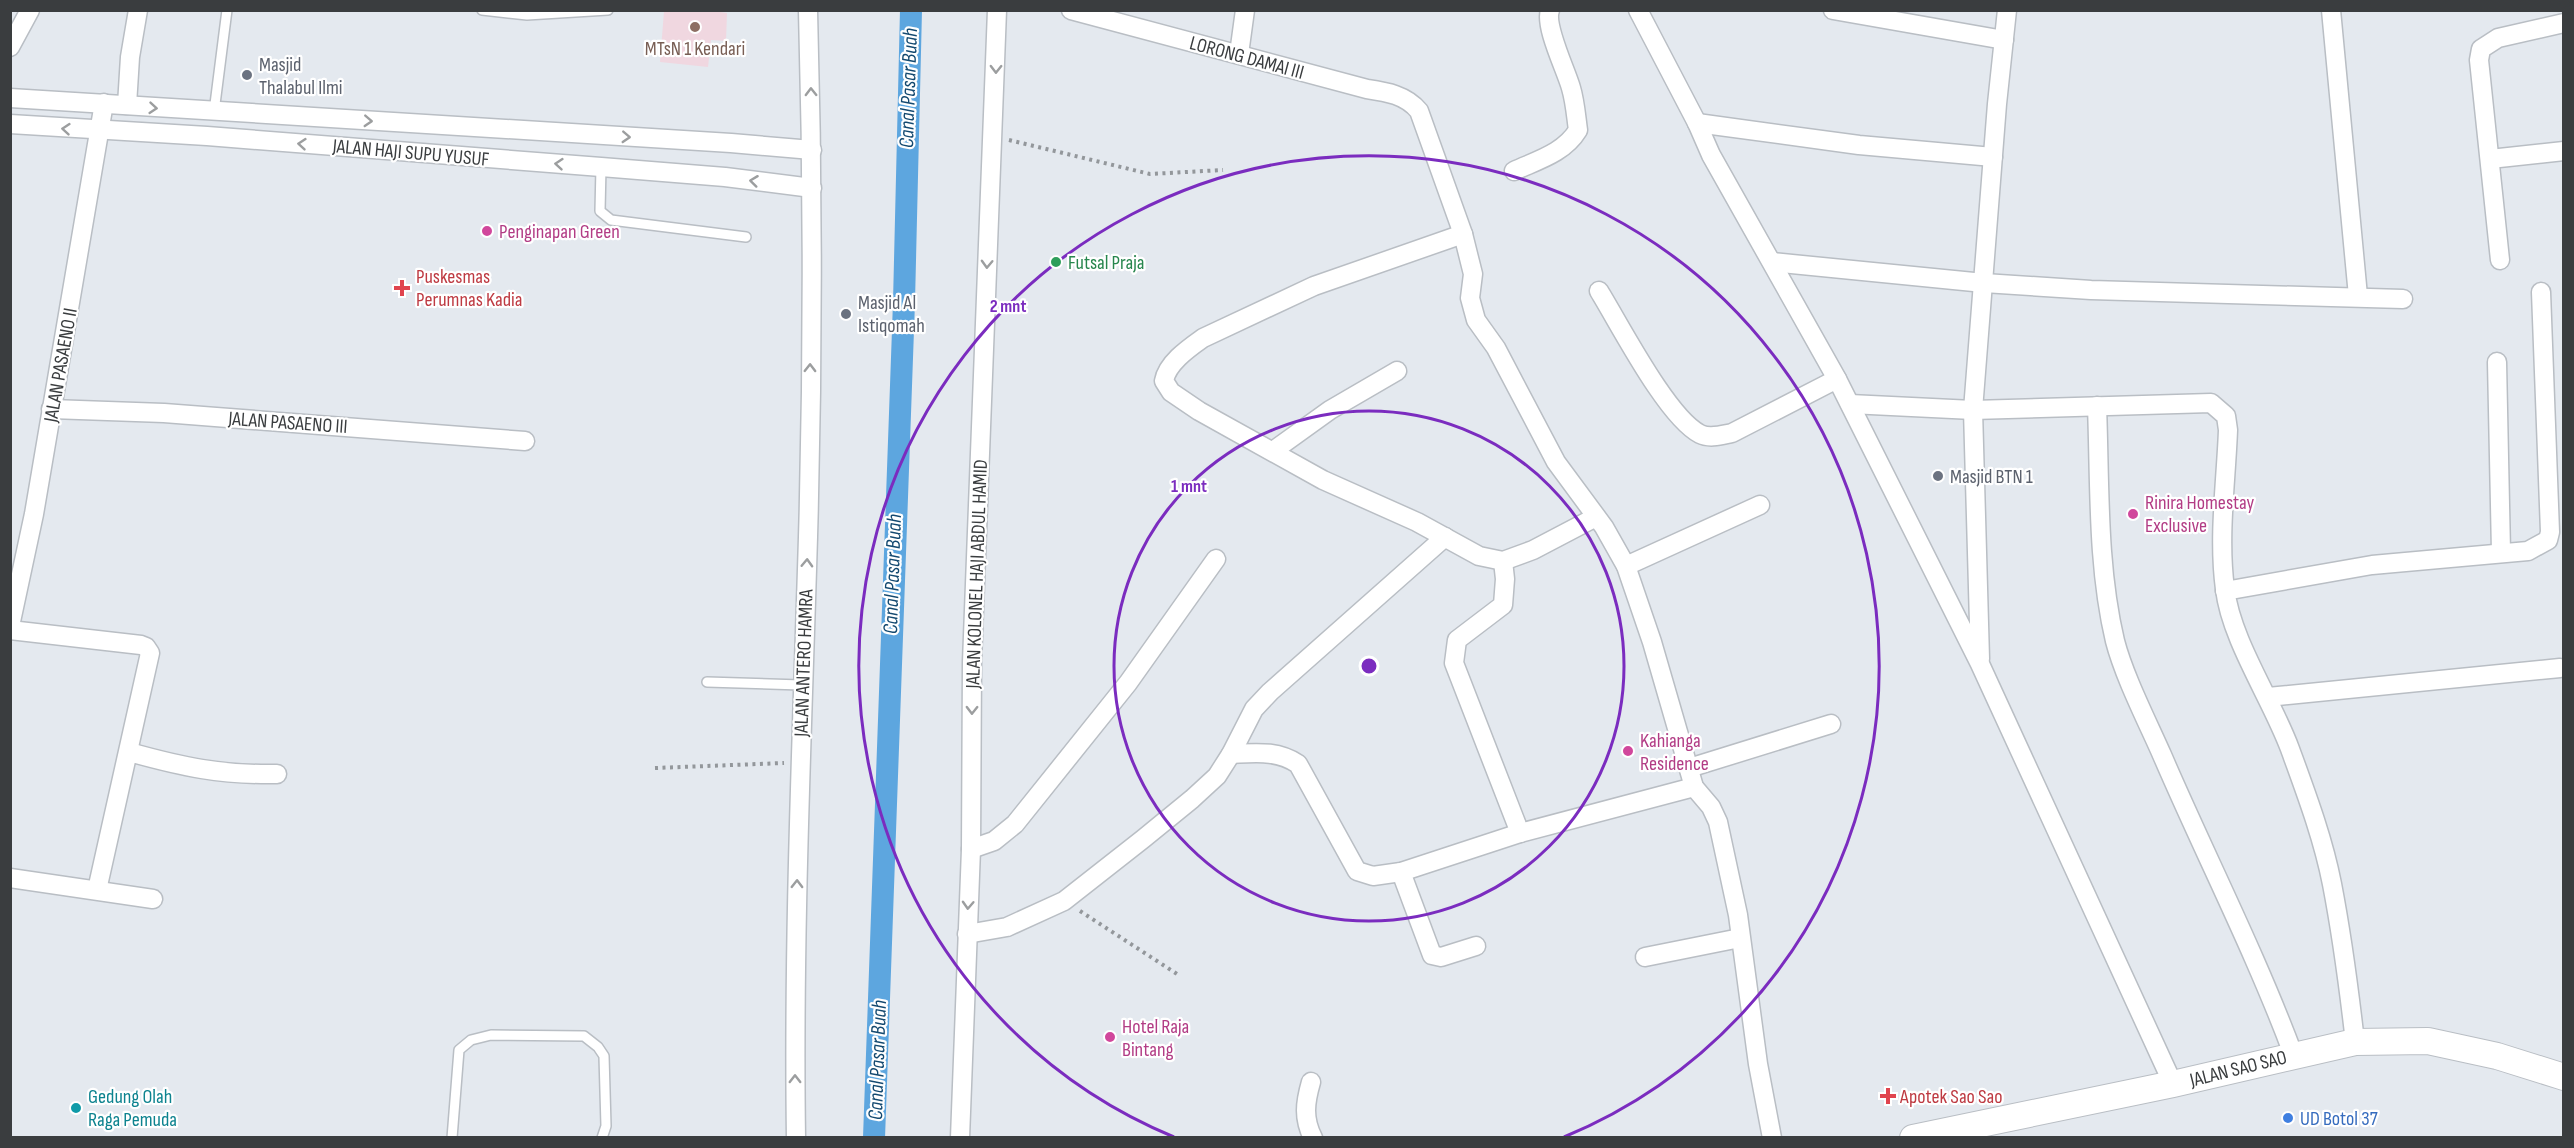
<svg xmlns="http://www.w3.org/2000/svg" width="2574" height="1148" font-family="'Sofia Sans Condensed',sans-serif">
  <rect width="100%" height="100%" fill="#e4e9ef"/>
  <path fill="#f0d7e0" d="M 714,11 L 727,13 L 726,41 L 711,40 L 708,67 L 660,62 L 664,11 Z"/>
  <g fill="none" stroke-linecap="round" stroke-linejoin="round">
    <path stroke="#5da6df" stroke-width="22" d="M 874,1138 L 904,302 L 911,10"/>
    <g stroke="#b9bec4" stroke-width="12">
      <g id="lane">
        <path d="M 482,10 L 527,15 L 608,10"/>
        <path d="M 214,112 L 227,10"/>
        <path d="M 601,167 L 600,211 L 611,220 L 746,237"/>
        <path d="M 707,682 L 801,685"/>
        <path d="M 452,1138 L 459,1050 L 471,1040 L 491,1035 L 584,1036 L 598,1047 L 604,1056 L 606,1126 L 602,1138"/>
      </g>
    </g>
    <g stroke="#b9bec4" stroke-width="21">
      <g id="street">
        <path d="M 1071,10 L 1367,89 C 1387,92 1406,95 1419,111 L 1463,234 L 1473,274 L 1470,298 L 1476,320 L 1496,348 L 1556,462 L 1604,527 L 1626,566 L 1652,642 L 1694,787 L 1711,807 L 1718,822 L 1738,915 L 1758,1064 L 1772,1138"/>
        <path d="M 1638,10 L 1697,123 L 1711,155 L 1837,379 L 1980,664 L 2173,1084"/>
        <path d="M 1833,10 L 2004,40"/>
        <path d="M 2331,10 L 2358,296"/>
        <path d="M 10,47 L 30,10"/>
        <path d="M 1239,54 L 1245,10"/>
        <path d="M 10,98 L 731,143 L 812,150"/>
        <path d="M 127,105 L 130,57 L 138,10"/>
        <path d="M 1697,123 L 1859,145 L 1993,157"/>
        <path d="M 10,124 L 207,136 L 601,167 L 725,177 L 812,188"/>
        <path d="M 2490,159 L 2564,151"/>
        <path d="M 1514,171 C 1538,160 1564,153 1578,130 C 1576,116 1575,101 1571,88 C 1566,70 1544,26 1550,10"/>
        <path d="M 1463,234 L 1314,286 L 1203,338 C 1189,348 1167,363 1164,381 L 1171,392 L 1199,411 L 1323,480 L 1417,522 L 1479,556 L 1503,561 L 1533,550 L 1596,517"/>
        <path d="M 2500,260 L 2479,60 L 2481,49 L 2498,38 L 2564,23"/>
        <path d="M 1772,262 L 1984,283 L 2091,290 L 2403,299"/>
        <path d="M 1599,291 C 1620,325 1667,417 1700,434 C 1710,439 1722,435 1732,433 L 1837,379"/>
        <path d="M 2497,362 L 2501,552"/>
        <path d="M 1850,404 L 1973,410 L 2211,403 L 2226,416 L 2228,430 C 2226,482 2218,537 2225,589 C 2231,640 2272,700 2290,749 C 2306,793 2323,838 2332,884 C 2342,936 2349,989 2355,1042"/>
        <path d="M 2097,406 C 2100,485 2097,565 2115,641 C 2124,676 2147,721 2162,755 C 2205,855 2255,952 2293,1054"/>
        <path d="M 51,409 L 164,413 L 525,441"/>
        <path d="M 1273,451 L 1330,410 L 1397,371"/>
        <path d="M 1503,561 L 1505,579 L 1503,605 L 1457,640 L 1454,663 L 1520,833"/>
        <path d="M 1626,566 L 1760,505"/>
        <path d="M 2225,591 L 2372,565 L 2528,551 L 2548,540 L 2550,532 L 2541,292"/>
        <path d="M 10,626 L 34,514 L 104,103"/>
        <path d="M 10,630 L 141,645 L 146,647 L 150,653 L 97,890"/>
        <path d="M 1980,659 L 1973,410 L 1997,104 L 2007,10"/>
        <path d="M 2268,697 L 2560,668"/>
        <path d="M 129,752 C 183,767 220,775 277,774"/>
        <path d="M 1231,754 C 1256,753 1277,750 1298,764 L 1357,871 L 1373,876 L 1401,872 L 1520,833 L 1694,787"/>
        <path d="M 1689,768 L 1831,724"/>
        <path d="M 971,849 L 994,841 L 1015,824 L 1128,683 L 1216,559"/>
        <path d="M 1401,872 L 1432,955 L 1441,957 L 1476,946"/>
        <path d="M 10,878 L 153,899"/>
        <path d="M 967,934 L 1007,927 L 1064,901 L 1143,839 L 1192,799 L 1217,776 L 1231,754 L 1254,709 L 1270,692 L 1445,537"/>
        <path d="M 1645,957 L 1740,938"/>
        <path d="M 1311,1082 C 1305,1103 1303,1118 1313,1138"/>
        <path d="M 796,1138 C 793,937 802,737 808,537 C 813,362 813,186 808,10"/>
        <path d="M 960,1138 L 971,849 L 972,662 L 997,10"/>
      </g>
    </g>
    <g stroke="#b9bec4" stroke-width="28">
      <path id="secondary" d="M 1913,1138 L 2173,1084 L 2355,1042 L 2428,1041 L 2497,1056 L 2564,1077"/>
    </g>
    <g stroke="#93979b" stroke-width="4" stroke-dasharray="3 4.5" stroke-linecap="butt">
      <path d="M 1009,140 L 1150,174 L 1223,170"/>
      <path d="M 655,768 L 784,763"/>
      <path d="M 1080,911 L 1177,974"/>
    </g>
    <use href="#lane" stroke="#fff" stroke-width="9"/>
    <use href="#street" stroke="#fff" stroke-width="18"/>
    <use href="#secondary" stroke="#fff" stroke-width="26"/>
  </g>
  <defs><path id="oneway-chevron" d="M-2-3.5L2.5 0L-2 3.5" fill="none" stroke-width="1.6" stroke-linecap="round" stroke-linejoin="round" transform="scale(1.5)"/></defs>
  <g stroke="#9c9e9f">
    <use href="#oneway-chevron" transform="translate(996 69) rotate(91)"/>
    <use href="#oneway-chevron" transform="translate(811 92) rotate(-91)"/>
    <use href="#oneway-chevron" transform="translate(153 108) rotate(5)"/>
    <use href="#oneway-chevron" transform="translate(368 121) rotate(3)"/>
    <use href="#oneway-chevron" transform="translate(66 129) rotate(-175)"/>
    <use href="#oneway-chevron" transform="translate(626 137) rotate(3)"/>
    <use href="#oneway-chevron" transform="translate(302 144) rotate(-175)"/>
    <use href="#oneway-chevron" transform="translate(559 164) rotate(-175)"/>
    <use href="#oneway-chevron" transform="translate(754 181) rotate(-173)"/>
    <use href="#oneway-chevron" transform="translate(987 264) rotate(92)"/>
    <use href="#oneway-chevron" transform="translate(810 368) rotate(-89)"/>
    <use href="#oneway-chevron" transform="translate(807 563) rotate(-88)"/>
    <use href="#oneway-chevron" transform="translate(972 710) rotate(91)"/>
    <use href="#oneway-chevron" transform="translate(797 884) rotate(-89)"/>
    <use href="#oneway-chevron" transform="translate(968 905) rotate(93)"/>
    <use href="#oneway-chevron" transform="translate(795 1079) rotate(-90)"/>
  </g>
  <g fill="none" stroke="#7b2cbf" stroke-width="3">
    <circle cx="1369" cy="666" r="255"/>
    <path d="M1174 1137A510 510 0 1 1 1564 1137"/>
  </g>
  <circle fill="#8d6e63" stroke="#fff" stroke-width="2" cx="695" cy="27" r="6"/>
  <g fill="#6b7280" stroke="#fff" stroke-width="2">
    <circle cx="247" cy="75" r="6"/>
    <circle cx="846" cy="314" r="6"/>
    <circle cx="1938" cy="476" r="6"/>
  </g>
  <g fill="#d1479c" stroke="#fff" stroke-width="2">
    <circle cx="487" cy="231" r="6"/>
    <circle cx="2133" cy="514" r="6"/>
    <circle cx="1628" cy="751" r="6"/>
    <circle cx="1110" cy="1037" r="6"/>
  </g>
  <circle fill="#2e9e5b" stroke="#fff" stroke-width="2" cx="1056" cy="262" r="6"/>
  <g fill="#e0444e" stroke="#fff" stroke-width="2">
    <path d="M399 279h6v6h6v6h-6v6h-6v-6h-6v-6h6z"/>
    <path d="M1885 1087h6v6h6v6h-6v6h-6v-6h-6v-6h6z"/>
  </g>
  <circle fill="#0f9aa8" stroke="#fff" stroke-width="2" cx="76" cy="1108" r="6"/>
  <circle fill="#3f7fe0" stroke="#fff" stroke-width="2" cx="2288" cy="1118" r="6"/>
  <g text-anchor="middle" stroke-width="4.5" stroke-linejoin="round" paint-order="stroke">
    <g font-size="20" fill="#785e54" stroke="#fff">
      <text x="695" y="55">MTsN 1 Kendari</text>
    </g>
    <g font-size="20" fill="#3a3d3f" stroke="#fff">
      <text transform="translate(1247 57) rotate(15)" y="7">LORONG DAMAI III</text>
      <text transform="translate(411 152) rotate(5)" y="7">JALAN HAJI SUPU YUSUF</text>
      <text transform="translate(60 365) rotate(-80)" y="7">JALAN PASAENO II</text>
      <text transform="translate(288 422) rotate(4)" y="7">JALAN PASAENO III</text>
      <text transform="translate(976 574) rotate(-88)" y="7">JALAN KOLONEL HAJI ABDUL HAMID</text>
      <text transform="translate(803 663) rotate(-88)" y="7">JALAN ANTERO HAMRA</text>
      <text transform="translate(2238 1068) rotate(-14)" y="7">JALAN SAO SAO</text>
    </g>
    <g font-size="20" fill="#5b616d" stroke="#fff" text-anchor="start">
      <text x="259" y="71">Masjid<tspan x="259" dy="23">Thalabul Ilmi</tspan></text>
      <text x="858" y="309">Masjid Al<tspan x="858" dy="23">Istiqomah</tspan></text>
      <text x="1950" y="483">Masjid BTN 1</text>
    </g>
    <g font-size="20" fill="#b23c85" stroke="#fff" text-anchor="start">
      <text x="499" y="238">Penginapan Green</text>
      <text x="2145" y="509">Rinira Homestay<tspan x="2145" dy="23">Exclusive</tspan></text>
      <text x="1640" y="747">Kahianga<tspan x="1640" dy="23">Residence</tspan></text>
      <text x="1122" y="1033">Hotel Raja<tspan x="1122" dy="23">Bintang</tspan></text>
    </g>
    <g font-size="20" fill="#27864d" stroke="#fff" text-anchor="start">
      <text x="1068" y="269">Futsal Praja</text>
    </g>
    <g font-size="20" fill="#be3a42" stroke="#fff" text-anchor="start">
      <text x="416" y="283">Puskesmas<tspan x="416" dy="23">Perumnas Kadia</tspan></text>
      <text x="1900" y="1103">Apotek Sao Sao</text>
    </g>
    <g font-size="20" fill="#0d838f" stroke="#fff" text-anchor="start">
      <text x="88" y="1103">Gedung Olah<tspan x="88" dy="23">Raga Pemuda</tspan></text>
    </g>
    <g font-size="20" fill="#366cbe" stroke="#fff" text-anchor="start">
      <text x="2300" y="1125">UD Botol 37</text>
    </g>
    <g font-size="21" font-style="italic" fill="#134970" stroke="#fff">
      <text transform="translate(908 88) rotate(-88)" y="7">Canal Pasar Buah</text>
      <text transform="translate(892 574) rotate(-88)" y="7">Canal Pasar Buah</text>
      <text transform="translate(877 1060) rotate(-88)" y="7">Canal Pasar Buah</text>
    </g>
  </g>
  <circle cx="1369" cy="666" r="9" fill="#7b2cbf" stroke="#fff" stroke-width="3"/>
  <g font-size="18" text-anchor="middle" font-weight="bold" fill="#7b2cbf" stroke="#fff" stroke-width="4.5" stroke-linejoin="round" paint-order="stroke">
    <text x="1008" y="312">2 mnt</text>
    <text x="1189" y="492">1 mnt</text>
  </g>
  <rect width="2574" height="1148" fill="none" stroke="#3a3d3f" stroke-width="24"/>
</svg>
